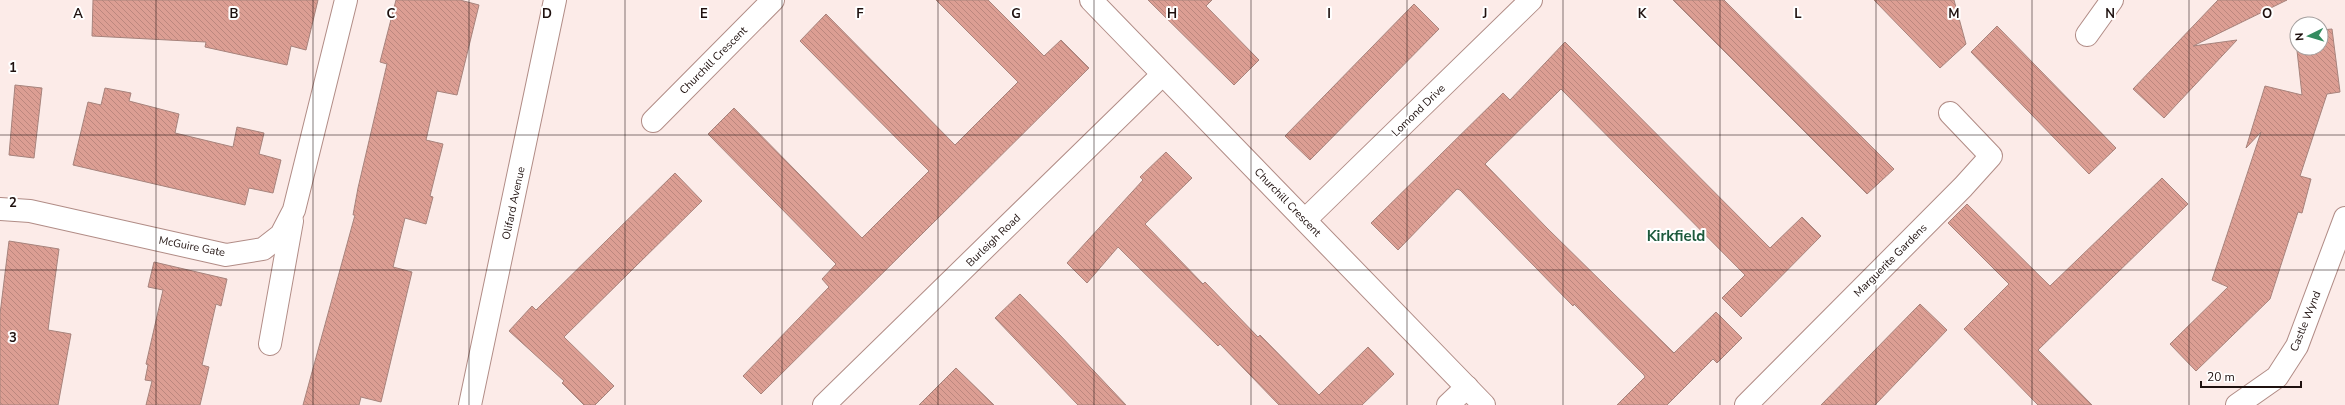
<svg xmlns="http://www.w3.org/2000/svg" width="2345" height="405" font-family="'Nunito Sans',sans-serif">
  <defs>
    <pattern id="building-back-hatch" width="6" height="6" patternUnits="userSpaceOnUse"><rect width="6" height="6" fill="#dc9e93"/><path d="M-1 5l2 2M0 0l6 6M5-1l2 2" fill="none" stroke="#bc877e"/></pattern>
  </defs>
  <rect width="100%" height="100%" fill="#fcebe8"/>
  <g fill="url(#building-back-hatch)" stroke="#a7837c">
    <path d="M 93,0 L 318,0 L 306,50 L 291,46 L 287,65 L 205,47 L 206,42 L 92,36 Z"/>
    <path d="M 396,0 L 460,0 L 479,5 L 457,95 L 437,91 L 426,140 L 443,144 L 430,196 L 433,197 L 426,224 L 405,218 L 393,267 L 412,272 L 381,402 L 361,397 L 359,405 L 303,405 L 355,215 L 353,215 L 358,188 L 387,64 L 380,62 Z"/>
    <path d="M 936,0 L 988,0 L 1044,56 L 1061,40 L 1089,68 L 761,394 L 743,376 L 829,287 L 822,279 L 836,264 L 708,134 L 734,108 L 862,238 L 929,171 L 800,41 L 826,14 L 955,145 L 1018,82 Z"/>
    <path d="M 1148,0 L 1212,0 L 1206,6 L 1259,60 L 1234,85 Z"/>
    <path d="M 1673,0 L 1724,0 L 1894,169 L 1867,194 Z"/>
    <path d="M 1874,0 L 1954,0 L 1966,44 L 1940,68 Z"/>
    <path d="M 2218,0 L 2287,0 L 2193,46 L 2237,40 L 2164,118 L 2133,89 Z"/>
    <path d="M 1414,4 L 1439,29 L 1310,160 L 1285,136 Z"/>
    <path d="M 1997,26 L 2116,148 L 2089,174 L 1971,52 Z"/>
    <path d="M 2332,29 L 2340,92 L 2327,94 L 2300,176 L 2311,179 L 2302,213 L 2298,212 L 2270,299 L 2196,371 L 2170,344 L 2228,287 L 2212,280 L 2261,132 L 2246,148 L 2265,86 L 2302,95 L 2295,33 L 2297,33 L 2297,48 L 2321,48 L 2321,30 Z"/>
    <path d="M 1565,42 L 1770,248 L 1802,217 L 1821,236 L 1741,317 L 1722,298 L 1745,275 L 1561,89 L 1485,164 L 1547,228 L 1674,353 L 1716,312 L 1742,338 L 1717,363 L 1713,359 L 1667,405 L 1617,405 L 1645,377 L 1644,375 L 1574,304 L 1573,306 L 1460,190 L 1457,189 L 1398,250 L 1371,223 L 1503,93 L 1510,100 Z"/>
    <path d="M 15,85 L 42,88 L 34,158 L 9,155 Z"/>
    <path d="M 105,88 L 131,93 L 129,101 L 179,114 L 175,133 L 233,147 L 237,127 L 264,133 L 259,154 L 281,160 L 273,193 L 249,188 L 245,205 L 73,165 L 88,102 L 101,105 Z"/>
    <path d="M 1166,152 L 1192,178 L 1145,224 L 1203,284 L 1205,282 L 1258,337 L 1260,335 L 1319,395 L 1368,347 L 1394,374 L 1362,405 L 1279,405 L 1220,344 L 1218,346 L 1118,247 L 1087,283 L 1067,263 L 1143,180 L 1140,177 Z"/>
    <path d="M 675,173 L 702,201 L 564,337 L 614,386 L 595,405 L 584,405 L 562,383 L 564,381 L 509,331 L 532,306 L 536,310 Z"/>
    <path d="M 2162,178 L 2188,204 L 2038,350 L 2092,405 L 2038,405 L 1964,329 L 2009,284 L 1948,223 L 1967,204 L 2050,286 Z"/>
    <path d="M 9,241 L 59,249 L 48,330 L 71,334 L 58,405 L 0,405 L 0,314 Z"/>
    <path d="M 154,262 L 227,279 L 221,306 L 216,304 L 202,365 L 209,367 L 200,405 L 146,405 L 152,381 L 145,380 L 148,365 L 146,364 L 163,290 L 148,287 Z"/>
    <path d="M 1020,294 L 1059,334 L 1126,405 L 1078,405 L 995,318 Z"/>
    <path d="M 1920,304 L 1947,330 L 1875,405 L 1821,405 Z"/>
    <path d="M 956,368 L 994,405 L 919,405 Z"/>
  </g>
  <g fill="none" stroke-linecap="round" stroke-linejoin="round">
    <g stroke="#b18c86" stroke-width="24">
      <g id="street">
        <path d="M 1091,0 L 1484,405"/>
        <path d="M 2087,35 L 2112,0"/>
        <path d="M 653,121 L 773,0"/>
        <path d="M 0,209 L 30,211 L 226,255 L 263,249 L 281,235 L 294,210 L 346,0"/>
        <path d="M 1305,220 L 1531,0"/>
        <path d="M 270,344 L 292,221"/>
        <path d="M 470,405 L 555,0"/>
        <path d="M 824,405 L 1162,75"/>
        <path d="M 1448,405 L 1467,387"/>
        <path d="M 1746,405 L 1963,187 L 1991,156 L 1950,113"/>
        <path d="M 2237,405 L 2277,377 L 2297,346 L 2345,218"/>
      </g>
    </g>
    <use href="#street" stroke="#fff" stroke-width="22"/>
  </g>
  <path fill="none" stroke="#1f110f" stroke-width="1" stroke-opacity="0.55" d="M 156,0 L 156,405M 313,0 L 313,405M 469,0 L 469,405M 625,0 L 625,405M 782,0 L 782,405M 938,0 L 938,405M 1094,0 L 1094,405M 1251,0 L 1251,405M 1407,0 L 1407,405M 1563,0 L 1563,405M 1720,0 L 1720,405M 1876,0 L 1876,405M 2032,0 L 2032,405M 2189,0 L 2189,405M 0,135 L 2345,135M 0,270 L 2345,270"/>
  <g text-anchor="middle" stroke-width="4" stroke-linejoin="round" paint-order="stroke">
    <g font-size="11" fill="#1f110f" stroke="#fff">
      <text transform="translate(713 60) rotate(-45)" y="4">Churchill Crescent</text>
      <text transform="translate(1418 110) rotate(-44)" y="4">Lomond Drive</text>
      <text transform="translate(1288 202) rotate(46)" y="4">Churchill Crescent</text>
      <text transform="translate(513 203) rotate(-78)" y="4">Olifard Avenue</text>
      <text transform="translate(993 240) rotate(-44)" y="4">Burleigh Road</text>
      <text transform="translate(192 246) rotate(11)" y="4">McGuire Gate</text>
      <text transform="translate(1890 260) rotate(-45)" y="4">Marguerite Gardens</text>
      <text transform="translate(2305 321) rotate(-68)" y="4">Castle Wynd</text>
    </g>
    <g font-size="15" font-weight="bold" fill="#1d593c" stroke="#fff">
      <text x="1676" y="241">Kirkfield</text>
    </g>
  </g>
  <g font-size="13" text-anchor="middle" font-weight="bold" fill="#1f110f" stroke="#fff" stroke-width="4" stroke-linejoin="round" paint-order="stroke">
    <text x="78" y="18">A</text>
    <text x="234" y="18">B</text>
    <text x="391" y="18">C</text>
    <text x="547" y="18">D</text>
    <text x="704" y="18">E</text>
    <text x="860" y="18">F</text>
    <text x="1016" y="18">G</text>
    <text x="1172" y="18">H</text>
    <text x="1329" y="18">I</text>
    <text x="1485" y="18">J</text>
    <text x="1642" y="18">K</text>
    <text x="1798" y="18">L</text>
    <text x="1954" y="18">M</text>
    <text x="2110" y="18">N</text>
    <text x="2267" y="18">O</text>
    <text x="13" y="72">1</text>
    <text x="13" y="207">2</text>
    <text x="13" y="342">3</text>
  </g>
  <g transform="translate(2309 36) rotate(265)"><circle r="19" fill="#ffffff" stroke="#a5a09f"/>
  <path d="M0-3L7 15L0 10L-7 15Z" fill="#348b5f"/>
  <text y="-6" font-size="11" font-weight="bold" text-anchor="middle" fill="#1f110f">N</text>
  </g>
  <path d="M2201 381v6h100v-6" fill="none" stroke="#1f110f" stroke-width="2"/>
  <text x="2207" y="381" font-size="12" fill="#1f110f" stroke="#ffffff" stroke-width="3" paint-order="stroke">20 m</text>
</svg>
